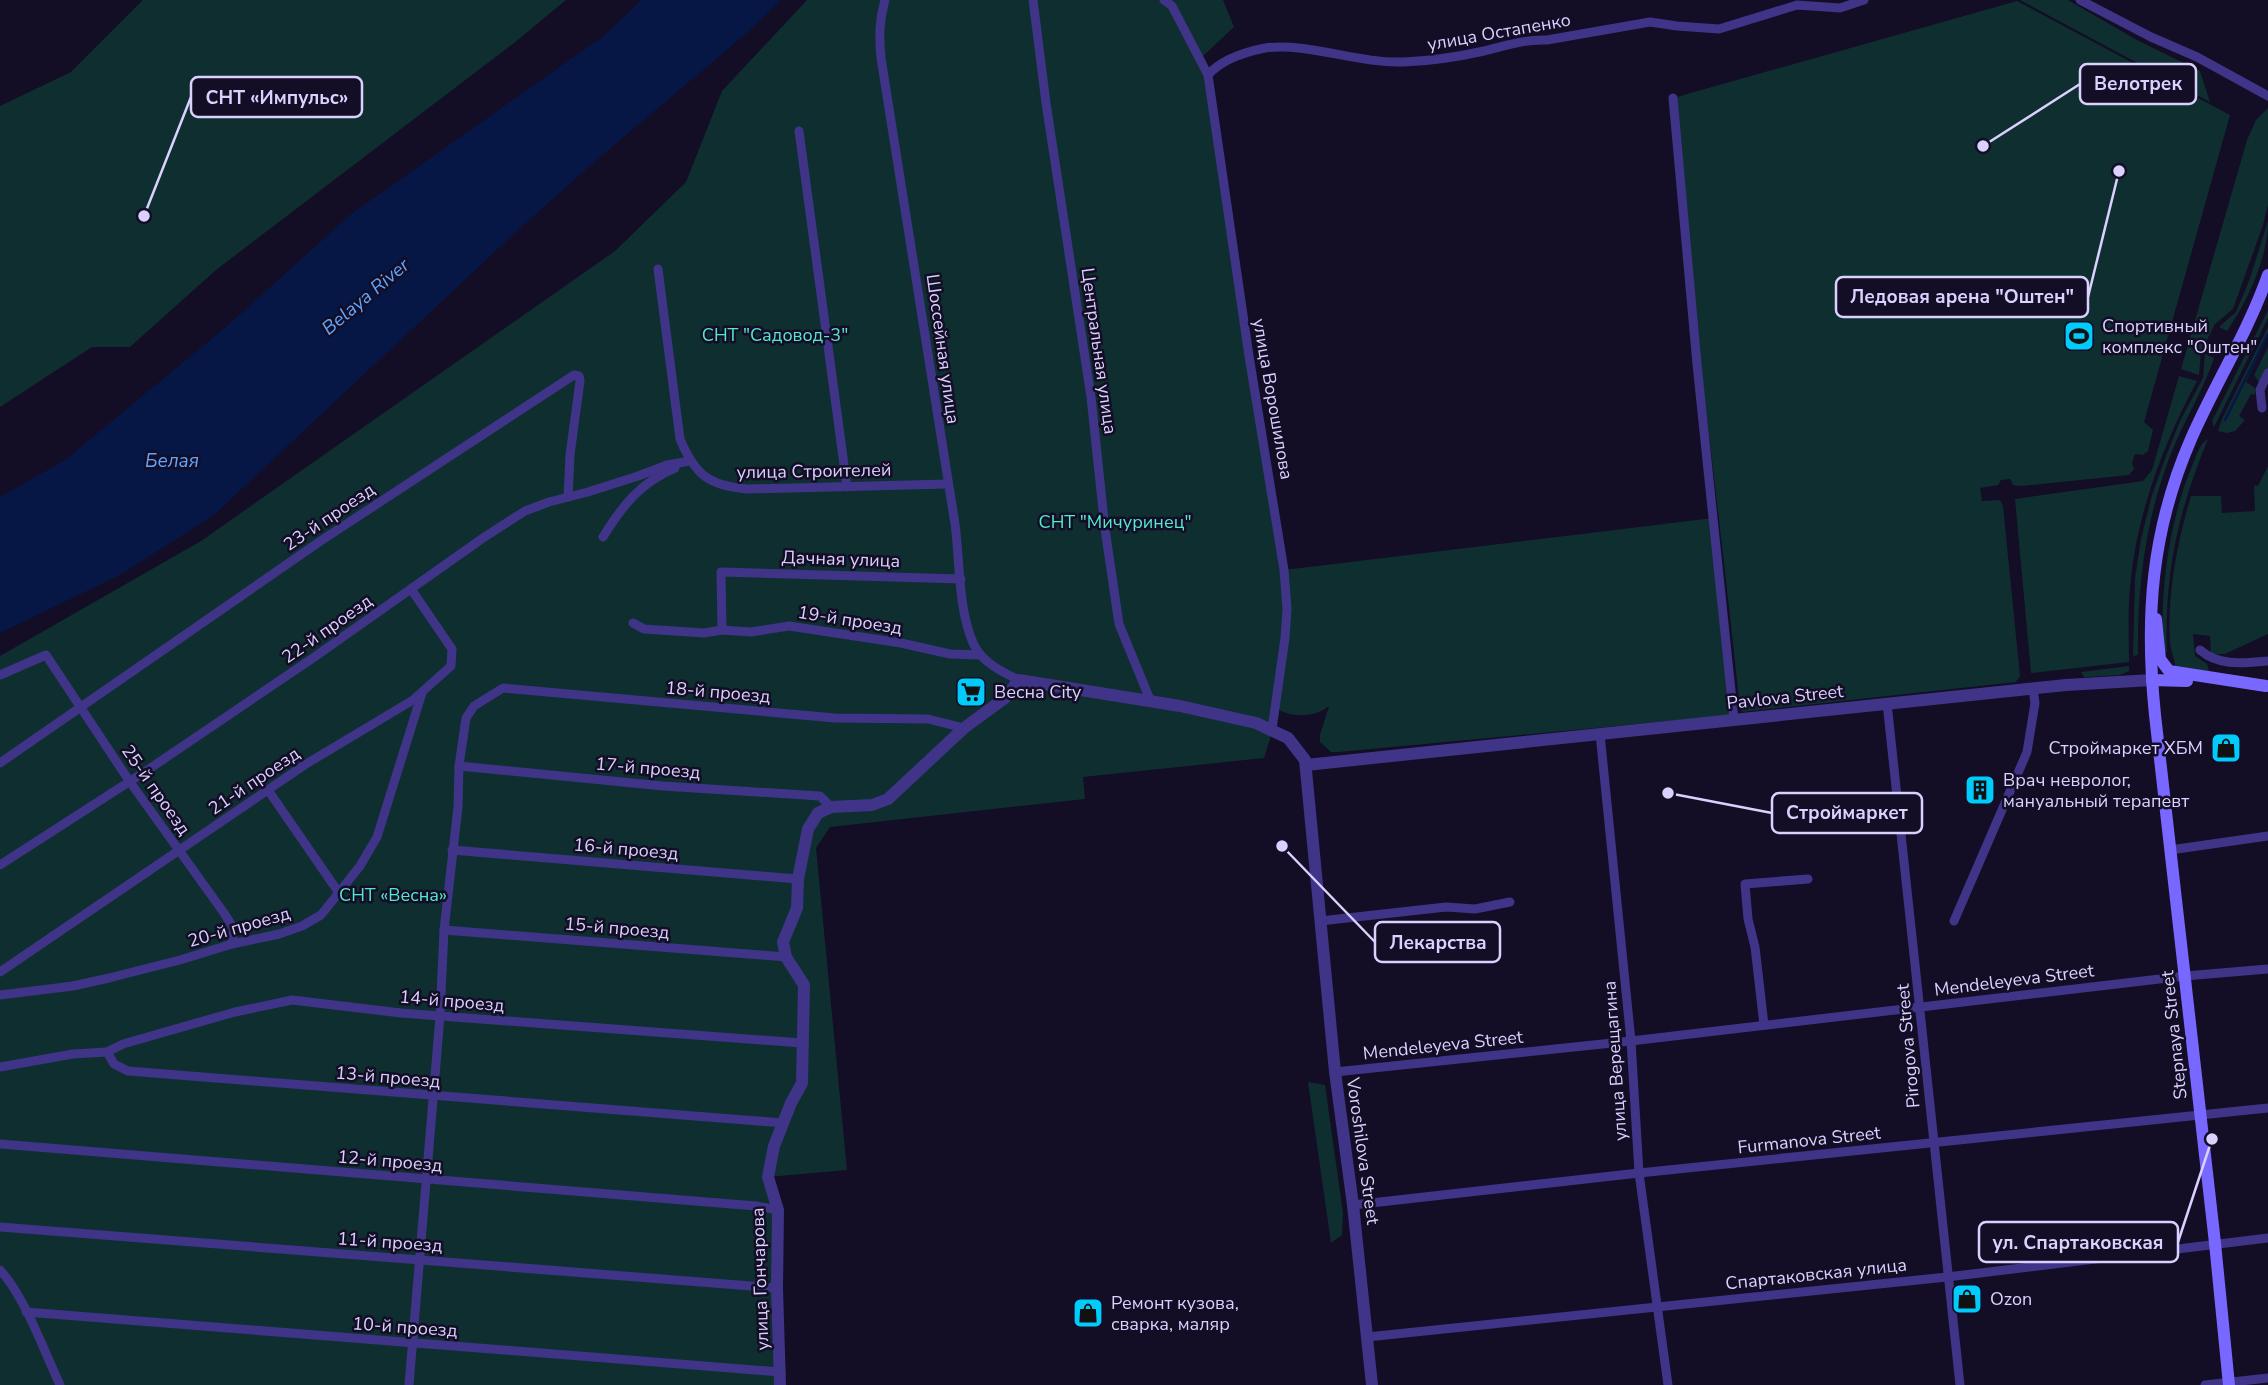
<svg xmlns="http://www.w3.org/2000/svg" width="2268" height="1385" font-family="'Nunito Sans',sans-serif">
  <rect width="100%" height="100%" fill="#130d25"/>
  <g fill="#0f2e30">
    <path d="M 143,0 L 566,0 L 514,43 L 216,270 L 130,347 L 92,347 L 0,407 L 0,106 L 71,72 Z"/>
    <path d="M 807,0 L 1223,0 L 1234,27 L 1203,56 L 1208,75 L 1284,570 L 1713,518 L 1733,715 L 1339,752 L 1331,752 L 1320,742 L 1320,735 L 1329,706 C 1315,717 1295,718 1279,710 L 1264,758 L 1083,777 L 1085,799 L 830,827 L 816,848 L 847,1170 L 768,1177 L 778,1210 L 780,1385 L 0,1385 L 0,656 L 201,541 L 615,251 L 686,182 L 722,91 Z"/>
    <path d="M 2020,0 L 2068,0 L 2135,39 L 2200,71 L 2210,102 Z"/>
    <path d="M 2017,1 L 2230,115 L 2144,422 L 2153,430 L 2148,451 L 2143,455 L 2135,454 L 2132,463 L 2134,469 L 2129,475 L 2021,486 L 2013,485 L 2010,479 L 2001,480 L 1998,485 L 1980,488 L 1982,501 L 2000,500 L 2003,506 L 2020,676 L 2016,682 L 1742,712 L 1740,709 C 1719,505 1691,302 1673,98 Z"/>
    <path d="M 2268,108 L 2268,205 L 2263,225 L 2233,309 L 2215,324 L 2201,352 L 2199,375 L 2181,369 L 2247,140 L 2256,120 Z"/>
    <path d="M 2268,221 C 2268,258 2248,300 2227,331 L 2219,327 L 2236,312 L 2249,281 Z"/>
    <path d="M 2268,310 L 2268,318 L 2214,427 L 2212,421 Z"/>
    <path d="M 2268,327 L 2268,336 L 2246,382 L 2255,388 L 2255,395 L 2251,394 L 2239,416 L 2245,420 L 2235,431 L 2227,433 L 2218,431 L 2222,419 Z"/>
    <path d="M 2268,347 L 2268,368 L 2260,384 L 2254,375 Z"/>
    <path d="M 2205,354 L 2214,358 C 2203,391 2185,419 2172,451 C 2146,516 2137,585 2138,655 L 2133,656 L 2135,578 L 2141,539 L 2152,495 L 2166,456 L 2180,421 L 2203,378 Z"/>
    <path d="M 2179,376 L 2197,381 C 2160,450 2133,524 2129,602 C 2128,622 2129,642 2129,662 L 2031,673 L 2015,499 L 2143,481 L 2152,470 Z"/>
    <path d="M 2208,439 C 2178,511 2164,575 2167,652 L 2163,653 C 2160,590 2168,525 2192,466 C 2196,457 2199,444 2208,439 Z"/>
    <path d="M 2268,466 L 2268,634 L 2225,654 L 2211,654 L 2210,636 L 2193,634 L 2195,656 L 2207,664 L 2209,671 L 2176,670 C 2175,660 2171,652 2170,643 C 2167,594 2177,543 2191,496 L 2221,496 L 2222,513 L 2255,511 L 2254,487 L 2255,485 L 2258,486 Z"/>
    <path d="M 2129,666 L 2129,671 L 2120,675 L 2089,677 L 2084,677 L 2081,672 Z"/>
    <path d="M 1308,1082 L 1325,1085 L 1343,1213 L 1342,1235 L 1331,1243 Z"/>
  </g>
  <path fill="#061745" d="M 641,0 L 781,0 L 748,32 L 592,164 L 517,231 L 214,515 L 120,575 L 0,633 L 0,497 L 65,460 L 227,326 L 351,214 L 605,35 Z"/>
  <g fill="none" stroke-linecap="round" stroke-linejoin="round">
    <path stroke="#061745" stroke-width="2.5" d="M 2225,420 L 2268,334"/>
    <g stroke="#3f3488" stroke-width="9">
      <path d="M 885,0 C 879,21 879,37 881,58 C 906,214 931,369 955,524 C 960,561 958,611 974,645 C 982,662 1002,672 1019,680"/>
      <path d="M 1033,0 L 1046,103 L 1091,397 L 1105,529 L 1119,624 L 1151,702"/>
      <path d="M 1164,0 L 1172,6 L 1208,75 L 1249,356 L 1284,570 L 1287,609 L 1285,638 L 1272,729"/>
      <path d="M 2080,0 L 2151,37 L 2197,57 L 2268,96"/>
      <path d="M 1208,75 C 1221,60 1245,52 1265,48 C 1308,42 1358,64 1404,62 C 1430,61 1457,57 1484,51 C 1505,46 1525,39 1547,40 L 1650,22 L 1677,26 L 1719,29 L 1797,5 L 1840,8 L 1864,0"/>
      <path d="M 1673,98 L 1697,364 L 1734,720"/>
      <path d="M 799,131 L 847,487"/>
      <path d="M 658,269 L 680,439 C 695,475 709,486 748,489 L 947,484"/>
      <path d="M 2262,408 L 2260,390 L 2268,373"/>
      <path d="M 603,537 C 622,506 641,482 675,468"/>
      <path d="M 633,623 L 644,629 L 704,633 L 722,630 L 751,632 L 789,626 L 901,643 L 950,654 L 980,655"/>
      <path d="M 722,630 L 721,572 L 961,579"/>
      <path d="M 2200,650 C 2220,667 2244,663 2268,661"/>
      <path d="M 0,675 L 46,655 L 130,782 L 224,913 L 234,929 L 232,944"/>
      <path d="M 1887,703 L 1960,1385"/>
      <path d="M 1600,734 L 1631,1041 L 1639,1173 L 1668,1385"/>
      <path d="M 0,763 L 322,540 L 574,375 L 579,376 L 580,381 L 570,455 L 568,497"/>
      <path d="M 459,766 L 663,786 L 820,796 L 831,807"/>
      <path d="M 268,790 L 339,893"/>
      <path d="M 452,850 L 798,879"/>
      <path d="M 2170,850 L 2268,836"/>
      <path d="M 0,865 L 149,769 L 313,658 L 483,538 L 525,511 L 549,502 L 588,492 L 638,476 L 667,465 L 690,461"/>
      <path d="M 1320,921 L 1446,907 L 1475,909 L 1510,902"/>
      <path d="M 1954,921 L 2027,752 L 2035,703 L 2033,689"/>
      <path d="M 444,930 L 786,957"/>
      <path d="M 0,972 L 306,764 L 413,700 L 451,666 L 452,649 L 411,589"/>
      <path d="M 0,995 L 73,986 L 109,978 L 180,960 L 232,944 L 279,934 L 302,926 L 321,915 L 360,866 L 377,837 L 422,693"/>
      <path d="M 1764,1025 L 1755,947 L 1748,919 L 1745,884 L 1808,879"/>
      <path d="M 107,1052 L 123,1044 L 235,1012 L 292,1000 L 401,1013 L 802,1043"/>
      <path d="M 0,1067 L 73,1054 L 107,1052 L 114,1064 L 128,1071 L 783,1123"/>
      <path d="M 1335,1072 L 1631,1041 L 2185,976 L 2268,969"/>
      <path d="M 0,1144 L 756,1206 L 778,1210"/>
      <path d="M 1353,1205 L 1639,1173 L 2268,1108"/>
      <path d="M 0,1227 L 777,1288"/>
      <path d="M 0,1270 C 25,1297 44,1351 60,1385"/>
      <path d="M 26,1312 L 781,1372"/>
      <path d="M 1367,1337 L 1947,1277 L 2268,1238"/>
      <path d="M 409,1385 L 440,1016 L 444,930 L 458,807 L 459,766 L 466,718 L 474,706 L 503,688 L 835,718 L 928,719 L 964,728"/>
      <path d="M 2205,1385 L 2268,1378"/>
    </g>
    <g stroke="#3f3488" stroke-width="12">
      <path d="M 1306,765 L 2066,685 L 2152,680"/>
      <path d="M 780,1385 L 777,1288 L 778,1210 L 768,1177 L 774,1146 L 791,1103 L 802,1083 L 804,985 L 786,957 L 783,942 L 797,908 L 798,879 L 808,829 L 818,813 L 831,807 L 872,805 L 888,799 L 964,728 L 1005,698 L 1019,680 L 1180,706 L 1256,723 L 1288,738 L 1305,760 L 1335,1072 L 1353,1205 L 1372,1385"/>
    </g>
    <g stroke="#7968ff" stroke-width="12">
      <path d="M 2156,619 L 2160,659 L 2169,671 L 2266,686"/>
      <path d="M 2152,680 L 2187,681"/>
      <path d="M 2229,1385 L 2215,1243 L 2155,715 C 2145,617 2151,531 2191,439 C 2215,384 2248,332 2268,275"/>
    </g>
  </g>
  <defs>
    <g id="stadium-square" transform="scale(1.575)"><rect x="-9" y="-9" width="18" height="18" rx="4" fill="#00ccfc" stroke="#130d25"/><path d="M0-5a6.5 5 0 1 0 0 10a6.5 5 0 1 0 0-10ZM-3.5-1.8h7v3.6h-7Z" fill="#111"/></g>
    <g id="supermarket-square" transform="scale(1.575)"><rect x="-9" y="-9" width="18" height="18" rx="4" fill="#00ccfc" stroke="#130d25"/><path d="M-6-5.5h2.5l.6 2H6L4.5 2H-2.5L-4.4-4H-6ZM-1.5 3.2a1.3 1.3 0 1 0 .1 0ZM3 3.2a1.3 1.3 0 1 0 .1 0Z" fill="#111"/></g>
    <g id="shop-square" transform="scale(1.575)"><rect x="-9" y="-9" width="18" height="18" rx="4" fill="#00ccfc" stroke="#130d25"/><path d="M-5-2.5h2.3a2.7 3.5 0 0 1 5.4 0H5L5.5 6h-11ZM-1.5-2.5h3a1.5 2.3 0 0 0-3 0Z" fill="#111"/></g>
    <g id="building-square" transform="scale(1.575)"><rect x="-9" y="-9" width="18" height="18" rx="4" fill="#00ccfc" stroke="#130d25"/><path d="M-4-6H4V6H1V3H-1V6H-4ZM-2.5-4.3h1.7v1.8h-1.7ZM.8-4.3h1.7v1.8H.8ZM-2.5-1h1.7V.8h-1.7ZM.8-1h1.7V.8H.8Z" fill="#111"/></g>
  </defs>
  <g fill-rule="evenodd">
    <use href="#stadium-square" x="2079" y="336"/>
    <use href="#supermarket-square" x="971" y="692"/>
    <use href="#shop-square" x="2226" y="748"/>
    <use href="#building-square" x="1980" y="790"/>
    <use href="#shop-square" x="1967" y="1299"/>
    <use href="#shop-square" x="1088" y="1313"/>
  </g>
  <g text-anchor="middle" stroke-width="5" stroke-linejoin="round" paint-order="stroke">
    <g font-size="18" fill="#dad1ff" stroke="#130d25">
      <text transform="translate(1499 32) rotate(-10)" y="6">улица Остапенко</text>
      <text transform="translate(943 349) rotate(82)" y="6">Шоссейная улица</text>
      <text transform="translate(1099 351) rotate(82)" y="6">Центральная улица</text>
      <text transform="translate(1273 399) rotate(80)" y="6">улица Ворошилова</text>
      <text transform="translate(814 471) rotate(-1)" y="6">улица Строителей</text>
      <text transform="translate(329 517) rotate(-34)" y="6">23-й проезд</text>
      <text transform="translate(841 559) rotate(2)" y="6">Дачная улица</text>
      <text transform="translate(850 620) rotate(9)" y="6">19-й проезд</text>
      <text transform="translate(327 629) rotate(-35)" y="6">22-й проезд</text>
      <text transform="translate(718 692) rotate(5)" y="6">18-й проезд</text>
      <text transform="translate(1785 697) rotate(-6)" y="6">Pavlova Street</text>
      <text transform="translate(648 768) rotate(5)" y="6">17-й проезд</text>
      <text transform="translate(254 781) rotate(-34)" y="6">21-й проезд</text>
      <text transform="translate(156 790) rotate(55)" y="6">25-й проезд</text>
      <text transform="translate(626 849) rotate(5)" y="6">16-й проезд</text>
      <text transform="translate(239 927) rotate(-16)" y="6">20-й проезд</text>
      <text transform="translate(617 928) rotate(5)" y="6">15-й проезд</text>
      <text transform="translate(2014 980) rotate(-7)" y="6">Mendeleyeva Street</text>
      <text transform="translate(452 1001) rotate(5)" y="6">14-й проезд</text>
      <text transform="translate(2174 1035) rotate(-96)" y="6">Stepnaya Street</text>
      <text transform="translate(1443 1045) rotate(-6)" y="6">Mendeleyeva Street</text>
      <text transform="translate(1908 1046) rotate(-95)" y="6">Pirogova Street</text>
      <text transform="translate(1615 1061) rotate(-94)" y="6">улица Верещагина</text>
      <text transform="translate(388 1077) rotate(5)" y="6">13-й проезд</text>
      <text transform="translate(1809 1140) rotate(-6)" y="6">Furmanova Street</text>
      <text transform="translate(1363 1151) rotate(82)" y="6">Voroshilova Street</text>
      <text transform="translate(390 1161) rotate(5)" y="6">12-й проезд</text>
      <text transform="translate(390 1242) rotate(4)" y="6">11-й проезд</text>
      <text transform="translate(1816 1274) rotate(-6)" y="6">Спартаковская улица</text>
      <text transform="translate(760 1279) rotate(-92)" y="6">улица Гончарова</text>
      <text transform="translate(405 1327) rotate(4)" y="6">10-й проезд</text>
    </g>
    <g font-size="18" fill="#dad1ff" stroke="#130d25" text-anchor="start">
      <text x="2102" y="332">Спортивный<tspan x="2102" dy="21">комплекс "Оштен"</tspan></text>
      <text x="994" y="698">Весна City</text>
      <text x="2203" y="754" text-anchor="end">Строймаркет ХБМ</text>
      <text x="2003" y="786">Врач невролог,<tspan x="2003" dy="21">мануальный терапевт</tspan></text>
      <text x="1990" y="1305">Ozon</text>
      <text x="1111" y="1309">Ремонт кузова,<tspan x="1111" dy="21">сварка, маляр</tspan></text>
    </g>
    <g font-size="18" fill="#53e9d1" stroke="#130d25">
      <text x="775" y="341">СНТ "Садовод-3"</text>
      <text x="1115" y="528">СНТ "Мичуринец"</text>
      <text x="393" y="901">СНТ «Весна»</text>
    </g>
    <g font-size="19" font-style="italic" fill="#5fa6ff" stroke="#130d25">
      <text transform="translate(365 296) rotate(-40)" y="7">Belaya River</text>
      <text x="172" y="467">Белая</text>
    </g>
  </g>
  <path fill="none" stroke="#dad1ff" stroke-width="2.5" d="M1983 146L2080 84M144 216L191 97M2119 171L2088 297M1668 793L1772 813M1282 846L1375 942M2212 1139L2178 1242"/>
  <g fill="#dad1ff" stroke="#130d25" stroke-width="2.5">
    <circle cx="1983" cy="146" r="7"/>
    <circle cx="144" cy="216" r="7"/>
    <circle cx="2119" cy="171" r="7"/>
    <circle cx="1668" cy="793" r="7"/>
    <circle cx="1282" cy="846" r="7"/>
    <circle cx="2212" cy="1139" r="7"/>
  </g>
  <g fill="#130d25" stroke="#dad1ff" stroke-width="2.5">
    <rect x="2080" y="64" width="116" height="40" rx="7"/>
    <rect x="191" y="77" width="171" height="40" rx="7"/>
    <rect x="1836" y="277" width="252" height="40" rx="7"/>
    <rect x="1772" y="793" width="150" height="40" rx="7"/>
    <rect x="1375" y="922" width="125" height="40" rx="7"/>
    <rect x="1979" y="1222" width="199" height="40" rx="7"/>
  </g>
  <g font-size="19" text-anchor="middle" font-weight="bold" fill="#dad1ff">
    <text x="2138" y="90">Велотрек</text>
    <text x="277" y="104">СНТ «Импульс»</text>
    <text x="1962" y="303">Ледовая арена "Оштен"</text>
    <text x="1847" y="819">Строймаркет</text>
    <text x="1438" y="949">Лекарства</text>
    <text x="2078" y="1249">ул. Спартаковская</text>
  </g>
</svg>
